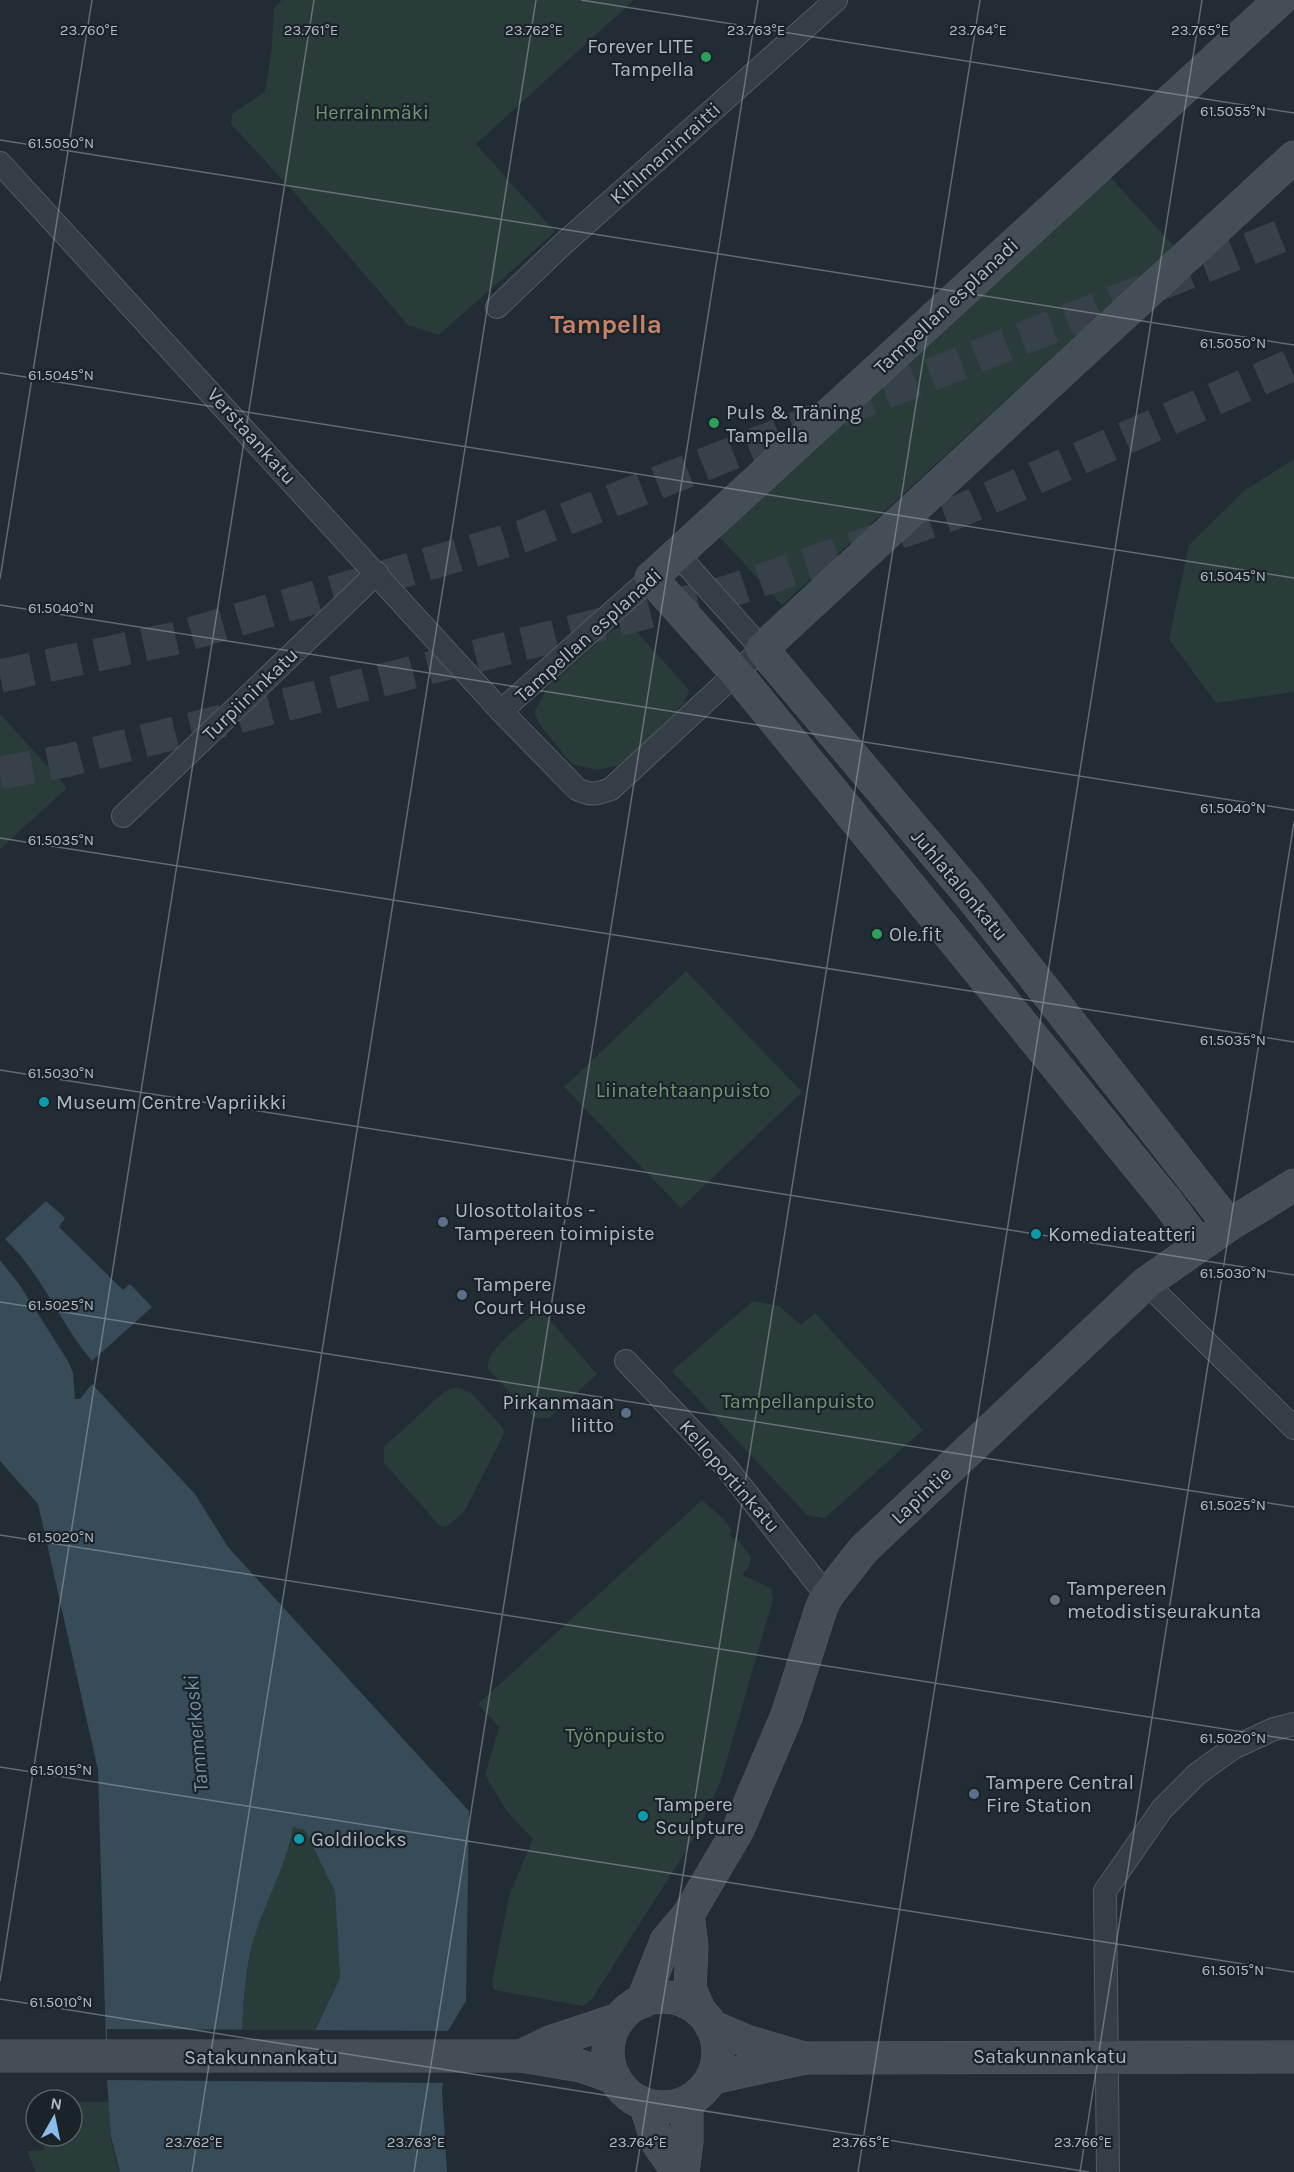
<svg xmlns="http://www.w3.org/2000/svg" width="1294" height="2172" font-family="Karla,sans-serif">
  <rect width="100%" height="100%" fill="#222c34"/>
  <g fill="#2a3c39">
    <path d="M 282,0 L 634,0 L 476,144 L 555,232 L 439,335 L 408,325 L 292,190 L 231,124 L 232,114 L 265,92 L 272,47 L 274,8 Z"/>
    <path d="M 1107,174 L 1174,246 L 782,605 L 716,533 Z"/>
    <path d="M 1294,459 L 1294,692 L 1216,703 L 1169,639 L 1189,545 L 1245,490 Z"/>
    <path d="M 631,625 L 689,690 L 684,703 L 622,765 L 597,770 L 572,764 L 543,729 L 534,713 L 547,688 L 611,631 Z"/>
    <path d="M 0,714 L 67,788 L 0,849 Z"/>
    <path d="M 686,971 L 802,1092 L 681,1208 L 564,1087 Z"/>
    <path d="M 753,1301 L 779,1306 L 801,1325 L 815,1313 L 923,1430 L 825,1518 L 807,1515 L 672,1371 Z"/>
    <path d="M 540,1309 L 597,1374 L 549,1418 L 534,1418 L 488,1369 C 485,1349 525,1322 540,1309 Z"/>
    <path d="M 457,1387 L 471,1393 L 503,1428 L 504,1434 L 464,1512 L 446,1527 L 440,1526 L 384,1463 L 384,1447 L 445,1391 Z"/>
    <path d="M 702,1500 L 724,1519 L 732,1531 L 729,1534 L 732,1539 L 736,1537 L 751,1557 L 749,1566 L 742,1575 L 771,1588 L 773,1599 L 721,1780 L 694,1838 L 592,1999 L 583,2006 L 494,1990 L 492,1981 L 510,1893 L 533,1839 L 506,1810 L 485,1775 L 499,1727 L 478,1704 Z"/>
    <path d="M 292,1827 L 305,1829 L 335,1892 L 340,1978 L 314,2031 L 242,2030 C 244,1999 245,1968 254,1938 C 266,1900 286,1867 292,1827 Z"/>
    <path d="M 72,2102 L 109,2102 L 111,2141 L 119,2172 L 36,2172 L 27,2151 L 44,2150 L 44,2136 L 72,2136 Z"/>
  </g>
  <g fill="#374b59" fill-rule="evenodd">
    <path d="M 46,1201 L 65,1218 L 59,1227 L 123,1290 L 130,1284 L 152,1307 L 92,1361 C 58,1321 43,1275 5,1239 Z"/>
    <path d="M 0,1260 L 19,1284 L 68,1361 L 73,1373 L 75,1399 L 80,1399 L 92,1384 L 195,1494 L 228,1547 L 469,1811 L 466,2001 L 448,2031 L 442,2091 L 447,2172 L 120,2172 L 111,2137 L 107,2080 L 98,1770 L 38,1504 L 0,1461 ZM 293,1827 L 305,1830 L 335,1892 L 340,1978 L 315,2030 L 242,2030 C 244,1999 245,1968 254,1938 C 266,1900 286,1867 293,1827 Z"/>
  </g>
  <path fill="#222c34" d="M 107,2029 L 452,2031 L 446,2083 L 107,2080 Z"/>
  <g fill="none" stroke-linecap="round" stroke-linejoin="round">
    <g stroke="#374149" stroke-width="33" stroke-dasharray="33 16" stroke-linecap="butt">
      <path d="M 0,676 L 176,638 L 523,536 L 1294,231"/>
      <path d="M 0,773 L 69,760 L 727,592 L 953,514 L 1294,364"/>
    </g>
    <g stroke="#525c63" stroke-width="24">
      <g id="street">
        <path d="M 0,163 L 501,711"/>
        <path d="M 497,307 L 562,245 L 836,0"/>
        <path d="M 651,578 L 501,711 L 577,789 C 591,796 597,794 611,789 L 762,649 L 678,555"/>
        <path d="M 123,816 L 377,573"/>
        <path d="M 1146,1283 L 1294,1428"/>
        <path d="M 626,1361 L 726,1467 L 827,1596"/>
        <path d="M 1108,2172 L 1105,1891 L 1162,1809 L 1197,1774 L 1233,1748 L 1274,1729 L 1294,1724"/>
      </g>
    </g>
    <g stroke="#525c63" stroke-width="33">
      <g id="secondary">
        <path d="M 1229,1225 L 970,895 L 762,649 L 1294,157"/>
        <path d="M 1199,1245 L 1168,1203 L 736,673 L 651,578 L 1280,0"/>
        <path d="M 688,1915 L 692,1946 L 690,1989 L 700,2011"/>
        <circle cx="663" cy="2052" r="55"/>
        <path d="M 642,2002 L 666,1941 L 688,1915 L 738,1830 L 787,1715 L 821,1609 L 827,1596 L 863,1550 L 1146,1283 L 1229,1225 L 1294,1185"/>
        <path d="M 711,2026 L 746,2041 L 804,2058"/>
        <path d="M 0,2056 L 521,2056 L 581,2066 L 615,2078"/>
        <path d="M 521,2056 L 550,2042 L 619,2019"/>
        <path d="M 712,2078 L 805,2058 L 1294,2057"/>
        <path d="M 645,2104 L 658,2144 L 678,2172"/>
        <path d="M 683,2172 L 687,2141 L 687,2102"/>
      </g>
    </g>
    <use href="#street" stroke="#353e45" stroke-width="22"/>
    <use href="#secondary" stroke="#434e57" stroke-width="32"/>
  </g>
  <path fill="none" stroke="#afb9c2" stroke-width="1.5" stroke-opacity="0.45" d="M 581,0 L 1294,113M 0,140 L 1294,345M 0,373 L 1294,578M 0,579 L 92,0M 0,605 L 1294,810M 0,838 L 1294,1042M 0,1070 L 1294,1275M 0,1302 L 1294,1507M 0,1535 L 1294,1740M 0,1767 L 1294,1972M 0,1981 L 314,0M 0,1999 L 1089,2172M 192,2172 L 536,0M 414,2172 L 758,0M 636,2172 L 980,0M 858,2172 L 1202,0M 1080,2172 L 1294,822"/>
  <g fill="#2e9e5b" stroke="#1a2329" stroke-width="2">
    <circle cx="706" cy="57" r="6"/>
    <circle cx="714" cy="423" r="6"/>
    <circle cx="877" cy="934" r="6"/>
  </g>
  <g fill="#0f9aa8" stroke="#1a2329" stroke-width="2">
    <circle cx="44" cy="1102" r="6"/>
    <circle cx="1036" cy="1234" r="6"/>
    <circle cx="643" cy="1816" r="6"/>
    <circle cx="299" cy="1839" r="6"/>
  </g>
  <g fill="#5c6f8a" stroke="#1a2329" stroke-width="2">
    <circle cx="443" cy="1222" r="6"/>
    <circle cx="462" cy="1295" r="6"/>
    <circle cx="626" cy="1413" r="6"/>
    <circle cx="974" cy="1794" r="6"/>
  </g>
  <circle fill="#6b7280" stroke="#1a2329" stroke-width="2" cx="1055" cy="1600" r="6"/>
  <g text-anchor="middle" stroke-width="4.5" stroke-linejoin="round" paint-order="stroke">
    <g font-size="20" fill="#afb9c2" stroke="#1a2329" text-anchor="start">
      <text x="694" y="53" text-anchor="end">Forever LITE<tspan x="694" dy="23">Tampella</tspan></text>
      <text x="726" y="419">Puls &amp; Träning<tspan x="726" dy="23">Tampella</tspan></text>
      <text x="889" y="941">Ole.fit</text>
      <text x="56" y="1109">Museum Centre Vapriikki</text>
      <text x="455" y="1217">Ulosottolaitos -<tspan x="455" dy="23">Tampereen toimipiste</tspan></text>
      <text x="1048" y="1241">Komediateatteri</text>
      <text x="474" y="1291">Tampere<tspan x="474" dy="23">Court House</tspan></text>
      <text x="614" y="1409" text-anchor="end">Pirkanmaan<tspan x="614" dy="23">liitto</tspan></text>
      <text x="1067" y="1595">Tampereen<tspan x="1067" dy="23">metodistiseurakunta</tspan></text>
      <text x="986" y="1789">Tampere Central<tspan x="986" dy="23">Fire Station</tspan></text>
      <text x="655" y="1811">Tampere<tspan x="655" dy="23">Sculpture</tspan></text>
      <text x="311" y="1846">Goldilocks</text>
    </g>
    <g font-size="20" fill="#719574" stroke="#1a2329">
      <text x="372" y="119">Herrainmäki</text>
      <text x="683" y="1097">Liinatehtaanpuisto</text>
      <text x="798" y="1408">Tampellanpuisto</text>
      <text x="615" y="1742">Työnpuisto</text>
    </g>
    <g font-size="20" fill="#afb9c2" stroke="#1a2329">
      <text transform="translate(665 153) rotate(-42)" y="7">Kihlmaninraitti</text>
      <text transform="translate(946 306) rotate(-43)" y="7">Tampellan esplanadi</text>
      <text transform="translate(252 436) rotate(48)" y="7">Verstaankatu</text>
      <text transform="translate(588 635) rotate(-42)" y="7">Tampellan esplanadi</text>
      <text transform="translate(250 694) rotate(-44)" y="7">Turpiininkatu</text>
      <text transform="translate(960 885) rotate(50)" y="7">Juhlatalonkatu</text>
      <text transform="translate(730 1476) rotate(49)" y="7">Kelloportinkatu</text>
      <text transform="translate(921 1495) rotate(-43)" y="7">Lapintie</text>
      <text x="1050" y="2063">Satakunnankatu</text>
      <text x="261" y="2064">Satakunnankatu</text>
    </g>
    <g font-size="21" font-style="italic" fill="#738ea2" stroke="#1a2329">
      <text transform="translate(196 1734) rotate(-95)" y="7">Tammerkoski</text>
    </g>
    <g font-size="26" font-weight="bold" fill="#c68266" stroke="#1a2329">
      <text x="606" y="333">Tampella</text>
    </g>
  </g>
  <g font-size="15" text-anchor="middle" fill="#afb9c2" stroke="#1a2329" stroke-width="4.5" stroke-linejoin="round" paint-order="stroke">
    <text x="89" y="35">23.760°E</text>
    <text x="311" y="35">23.761°E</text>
    <text x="534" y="35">23.762°E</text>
    <text x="756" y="35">23.763°E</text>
    <text x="978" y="35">23.764°E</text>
    <text x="1200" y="35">23.765°E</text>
    <text x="1233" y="116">61.5055°N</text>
    <text x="61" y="148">61.5050°N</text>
    <text x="1233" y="348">61.5050°N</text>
    <text x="61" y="380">61.5045°N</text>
    <text x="1233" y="581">61.5045°N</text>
    <text x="61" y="613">61.5040°N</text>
    <text x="1233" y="813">61.5040°N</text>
    <text x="61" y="845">61.5035°N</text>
    <text x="1233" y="1045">61.5035°N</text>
    <text x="61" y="1078">61.5030°N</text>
    <text x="1233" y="1278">61.5030°N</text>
    <text x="61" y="1310">61.5025°N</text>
    <text x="1233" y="1510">61.5025°N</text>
    <text x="61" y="1542">61.5020°N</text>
    <text x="1233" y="1743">61.5020°N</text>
    <text x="61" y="1775">61.5015°N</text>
    <text x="1233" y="1975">61.5015°N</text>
    <text x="61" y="2007">61.5010°N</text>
    <text x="194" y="2147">23.762°E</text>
    <text x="416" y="2147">23.763°E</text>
    <text x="638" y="2147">23.764°E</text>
    <text x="861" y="2147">23.765°E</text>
    <text x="1083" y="2147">23.766°E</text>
  </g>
  <g transform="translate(54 2118) rotate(9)"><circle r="28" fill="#1a2329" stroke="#565f66" stroke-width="1.5"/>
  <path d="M0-4.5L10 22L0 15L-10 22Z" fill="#8bbdeb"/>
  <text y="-9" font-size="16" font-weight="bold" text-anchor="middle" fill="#afb9c2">N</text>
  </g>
</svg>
